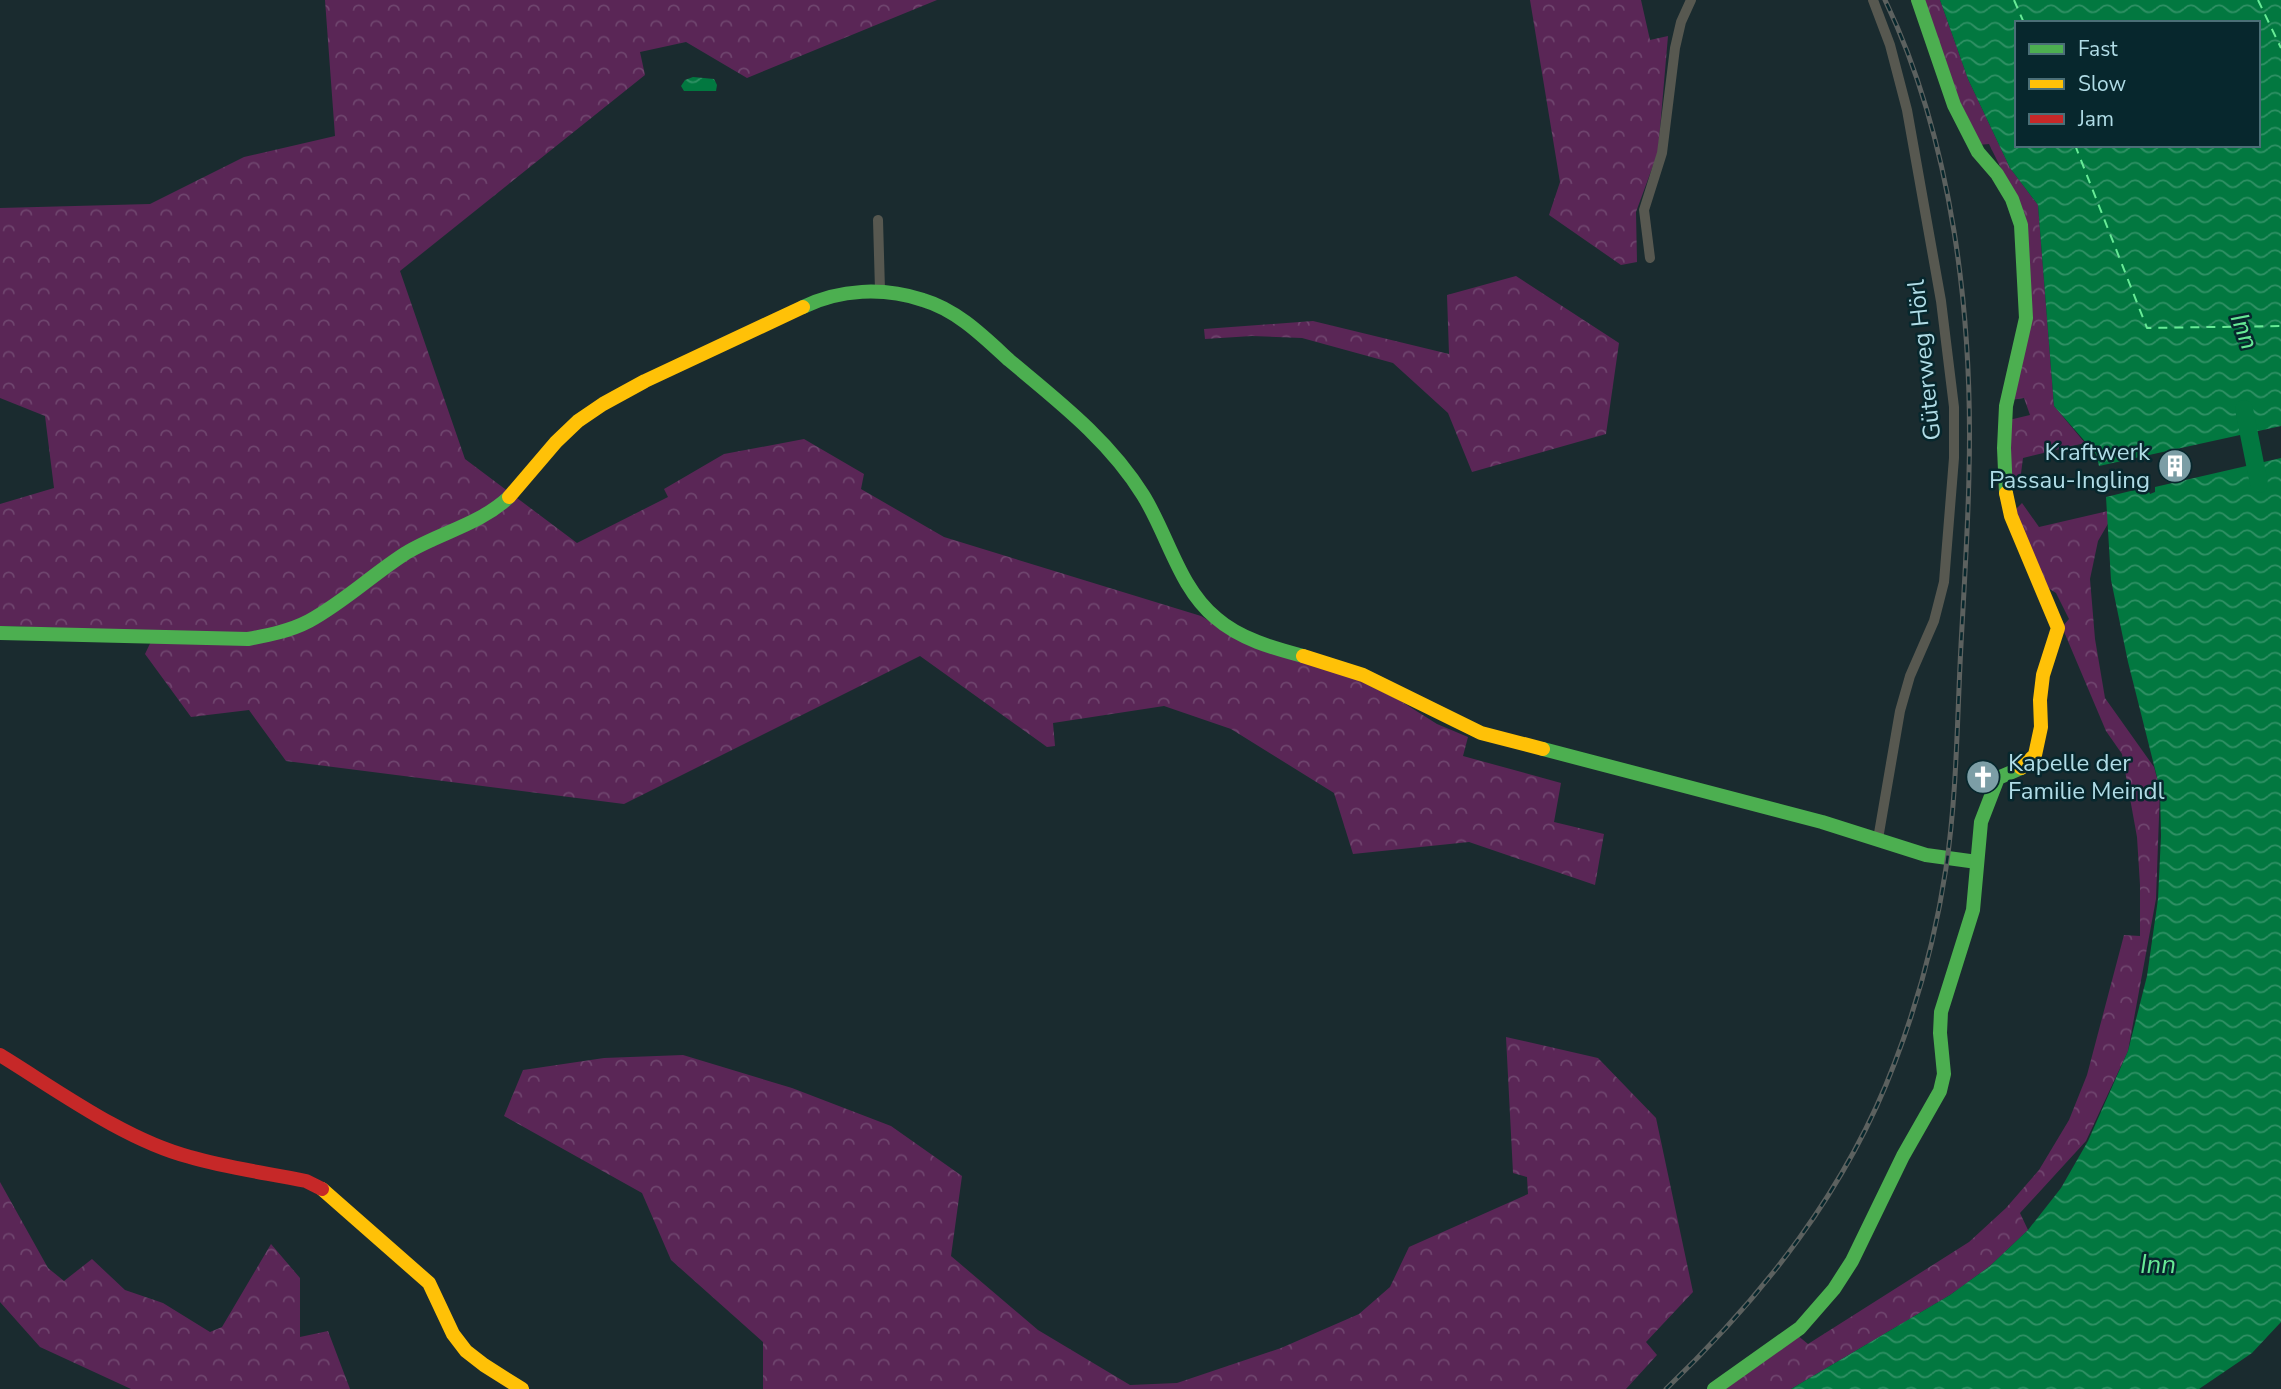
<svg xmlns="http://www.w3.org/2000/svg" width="2281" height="1389" font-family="'Nunito Sans',sans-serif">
  <defs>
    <pattern id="forest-crowns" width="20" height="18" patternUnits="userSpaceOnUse" patternTransform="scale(1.75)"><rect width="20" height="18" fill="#5a2656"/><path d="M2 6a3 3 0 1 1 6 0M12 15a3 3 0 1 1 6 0" fill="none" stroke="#6f456e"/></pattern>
    <pattern id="water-waves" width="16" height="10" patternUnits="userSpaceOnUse" patternTransform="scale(1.75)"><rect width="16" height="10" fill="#027840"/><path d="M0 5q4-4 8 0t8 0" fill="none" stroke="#309165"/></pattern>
  </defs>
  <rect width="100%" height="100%" fill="#1a2b2f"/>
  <g fill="url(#forest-crowns)">
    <path d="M 325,0 L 937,0 L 747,78 L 686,42 L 640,52 L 645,75 L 400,271 L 465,459 L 577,543 L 668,497 L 664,489 L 724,454 L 804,439 L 864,474 L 861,489 L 944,537 L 1201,616 L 1250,645 L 1358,680 L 1399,700 L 1437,724 L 1468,737 L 1463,756 L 1561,783 L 1554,822 L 1604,834 L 1595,885 L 1469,842 L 1353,854 L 1334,793 L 1231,729 L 1164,706 L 1053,723 L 1055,746 L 1047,747 L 920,656 L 624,804 L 286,761 L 249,710 L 191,717 L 145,654 L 156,631 L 0,626 L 0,504 L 54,488 L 45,416 L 0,398 L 0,208 L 150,204 L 244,157 L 335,136 Z"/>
    <path d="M 1530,0 L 1641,0 L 1650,40 L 1668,36 L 1658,152 L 1636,212 L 1637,262 L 1621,265 L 1549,215 L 1560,182 Z"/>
    <path d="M 1921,0 L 1940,0 L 1968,79 L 2010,168 L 2038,205 L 2054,406 L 2085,443 L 2023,458 L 2019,489 L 2009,485 L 2009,420 L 2030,415 L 2024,398 L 2011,400 L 2018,371 L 2025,217 L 1989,144 L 1978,145 L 1960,110 Z"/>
    <path d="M 1516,276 L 1619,343 L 1606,434 L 1472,472 L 1448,413 L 1393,363 L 1302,338 L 1252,336 L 1205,339 L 1204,329 L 1313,321 L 1449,354 L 1447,295 Z"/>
    <path d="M 2022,503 L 2039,527 L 2108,511 L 2109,522 L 2098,541 L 2090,579 L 2095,639 L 2105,698 L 2154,767 L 2160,789 L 2156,899 L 2128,1051 L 2086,1141 L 2020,1213 L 2028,1230 L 1990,1266 L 1950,1295 L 1791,1389 L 1716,1389 L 1797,1335 L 1808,1344 L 1969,1242 L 2006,1208 L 2039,1170 L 2069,1120 L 2087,1075 L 2124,935 L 2140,936 L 2140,885 L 2137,837 L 2122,754 L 2106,731 L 2062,627 L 2069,619 L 2056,593 L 2045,586 L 2014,511 Z"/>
    <path d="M 1506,1037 L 1598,1058 L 1656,1118 L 1693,1292 L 1646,1342 L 1657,1355 L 1626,1389 L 763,1389 L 763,1342 L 671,1260 L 642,1193 L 504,1116 L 523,1070 L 604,1058 L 683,1055 L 792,1088 L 891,1126 L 962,1176 L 951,1256 L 1038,1330 L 1130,1385 L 1177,1383 L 1281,1348 L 1359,1314 L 1390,1287 L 1409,1247 L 1528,1194 L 1527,1177 L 1513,1173 Z"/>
    <path d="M 0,1182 L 48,1268 L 64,1281 L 92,1259 L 125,1290 L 163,1303 L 210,1332 L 222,1327 L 271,1244 L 300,1278 L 300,1337 L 328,1331 L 350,1389 L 131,1389 L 40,1347 L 0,1302 Z"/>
  </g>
  <g fill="url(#water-waves)" fill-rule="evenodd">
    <path d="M 1940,0 L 2281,0 L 2281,426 L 2099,466 L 2096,454 L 2054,406 L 2038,205 L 2010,168 L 1968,79 ZM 2017,23 L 2258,23 L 2258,145 L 2017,145 Z"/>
    <path d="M 693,77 L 714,79 L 717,85 L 716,91 L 684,91 L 681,86 L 685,80 Z"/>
    <path d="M 2281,458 L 2281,1322 L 2252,1353 L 2199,1389 L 1791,1389 L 1950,1295 L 1990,1266 L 2028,1230 L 2061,1188 L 2088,1141 L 2128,1051 L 2147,976 L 2158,899 L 2161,836 L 2160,789 L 2128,662 L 2111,580 L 2106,497 L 2147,487 L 2150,494 L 2155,492 L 2155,487 Z"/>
  </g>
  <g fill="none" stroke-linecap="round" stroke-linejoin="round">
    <path stroke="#027840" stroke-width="18" d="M 2244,409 L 2259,484"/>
    <g stroke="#67ea96" stroke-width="2" stroke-dasharray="9 7" stroke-linecap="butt">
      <path d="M 2014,0 L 2024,23"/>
      <path d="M 2258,0 L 2281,48"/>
      <path d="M 2075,145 L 2147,328 L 2281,326"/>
    </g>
    <g stroke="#575850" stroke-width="10">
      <path d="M 1873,0 L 1890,45 L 1907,110 L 1941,301 L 1954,407 L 1954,458 L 1944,582 L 1934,621 L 1910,676 L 1900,711 L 1878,839"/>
      <path d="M 878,220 L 880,290"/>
      <path d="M 1650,258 L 1644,210 L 1662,153 L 1675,48 L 1681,22 L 1691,0"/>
    </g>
    <g stroke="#4caf50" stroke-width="14">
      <path d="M 1918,0 L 1954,105 L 1978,152 L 1997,174 L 2012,199 L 2021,225 L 2026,318 L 2006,406 L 2004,448 L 2006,493"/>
      <path d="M 803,307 C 840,289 883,287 923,300 C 957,310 983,336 1009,360 C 1058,401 1109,440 1143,495 C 1168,535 1179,588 1216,618 C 1240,639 1273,648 1303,656"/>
      <path d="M 0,633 L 248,639 C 269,635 290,631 309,621 C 344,602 373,574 406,553 C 441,532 479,525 509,497"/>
      <path d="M 1543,749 L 1822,822 L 1926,855 L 1977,862"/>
      <path d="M 1714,1389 L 1800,1328 L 1834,1289 L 1852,1261 L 1903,1156 L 1940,1091 L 1944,1074 L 1940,1033 L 1941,1012 L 1973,910 L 1981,822 L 1998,778 L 2021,768"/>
    </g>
    <g stroke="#ffc107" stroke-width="14">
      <path d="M 2006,493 L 2011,516 L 2058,628 L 2043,675 L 2040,700 L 2041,727 L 2035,755 L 2021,768"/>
      <path d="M 509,497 L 556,442 L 578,421 L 603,404 L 645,381 L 803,307"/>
      <path d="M 1303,656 L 1363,675 L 1481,733 L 1543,749"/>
      <path d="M 322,1189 L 429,1283 L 453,1334 L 466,1351 L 484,1365 L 522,1389"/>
    </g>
    <path stroke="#c62828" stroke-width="14" d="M 0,1055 C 57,1090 125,1140 190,1157 C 228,1168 267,1173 306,1181 L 322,1189"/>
    <g stroke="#5c615f" stroke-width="5">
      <path id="rail" d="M 1666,1389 C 1763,1296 1847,1190 1895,1062 C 1919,999 1936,935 1946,868 C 1957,794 1957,719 1961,645 C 1964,588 1968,530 1969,473 C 1973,317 1953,142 1885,0"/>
    </g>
    <use href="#rail" stroke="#07272d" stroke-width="2.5" stroke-dasharray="8" stroke-linecap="butt"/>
  </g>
  <defs>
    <g id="building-disc" transform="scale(1.75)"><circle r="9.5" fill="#7c9ea6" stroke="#07272d"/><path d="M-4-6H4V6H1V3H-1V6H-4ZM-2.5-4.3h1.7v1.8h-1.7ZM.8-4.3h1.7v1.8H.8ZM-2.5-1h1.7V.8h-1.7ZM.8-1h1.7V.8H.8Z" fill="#fff"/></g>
    <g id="church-disc" transform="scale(1.75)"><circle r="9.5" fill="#7c9ea6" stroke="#07272d"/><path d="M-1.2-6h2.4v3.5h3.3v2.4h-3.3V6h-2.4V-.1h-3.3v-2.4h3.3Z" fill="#fff"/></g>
  </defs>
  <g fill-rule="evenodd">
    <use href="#building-disc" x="2175" y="466"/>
    <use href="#church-disc" x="1983" y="777"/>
  </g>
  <g text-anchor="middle" stroke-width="5" stroke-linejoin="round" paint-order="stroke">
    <g font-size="24" fill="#b0dce6" stroke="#07272d">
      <text transform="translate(1924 360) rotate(-96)" y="8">Güterweg Hörl</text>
    </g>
    <g font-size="24" fill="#b0dce6" stroke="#07272d" text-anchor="end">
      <text x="2150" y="460">Kraftwerk<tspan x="2150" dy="28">Passau-Ingling</tspan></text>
      <text x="2008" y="771" text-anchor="start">Kapelle der<tspan x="2008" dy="28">Familie Meindl</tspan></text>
    </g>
    <g font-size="26" font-style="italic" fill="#67ea96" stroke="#07272d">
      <text transform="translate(2245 331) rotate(70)" y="9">Inn</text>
      <text x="2158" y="1273">Inn</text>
    </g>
  </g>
  <rect x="2015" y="21" width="245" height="126" fill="#07272d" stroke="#4b6f77" stroke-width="2"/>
  <rect x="2029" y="44" width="35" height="10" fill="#4caf50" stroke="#4b6f77" stroke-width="2"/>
  <text x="2078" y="56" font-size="21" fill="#b0dce6">Fast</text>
  <rect x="2029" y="79" width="35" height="10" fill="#ffc107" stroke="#4b6f77" stroke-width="2"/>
  <text x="2078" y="91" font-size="21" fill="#b0dce6">Slow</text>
  <rect x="2029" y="114" width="35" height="10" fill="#c62828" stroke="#4b6f77" stroke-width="2"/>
  <text x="2078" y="126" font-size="21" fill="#b0dce6">Jam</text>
</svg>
